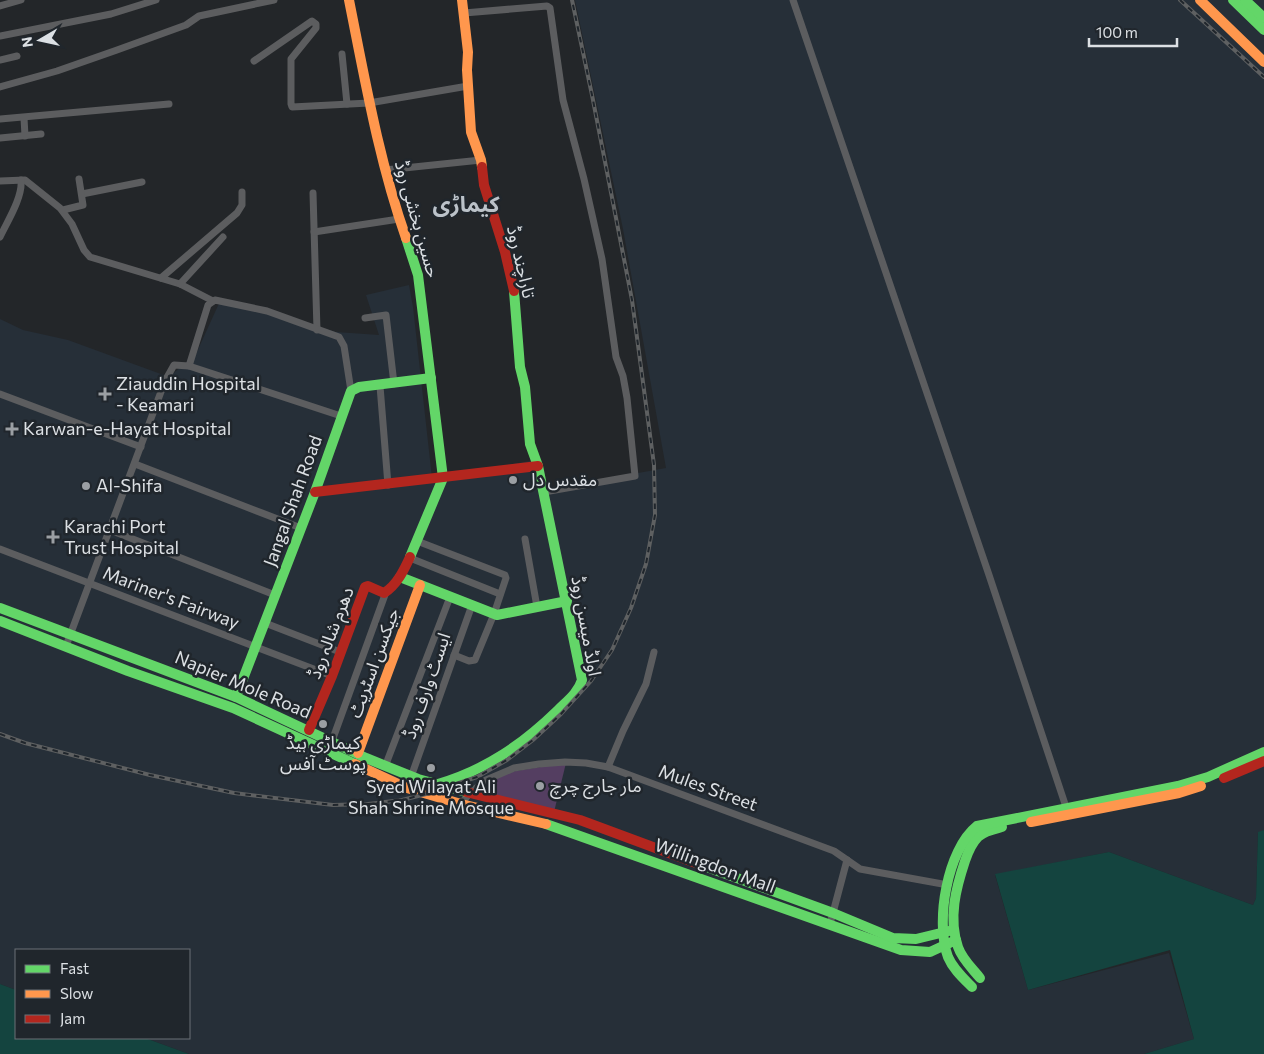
<svg xmlns="http://www.w3.org/2000/svg" width="1264" height="1054" font-family="Commissioner,'Noto Sans Arabic',sans-serif">
  <rect width="100%" height="100%" fill="#232629"/>
  <path fill="#262f38" d="M 575,0 L 1264,0 L 1264,830 L 1258,833 L 1256,898 L 1253,905 L 1109,852 L 995,875 L 1028,990 L 1169,953 L 1194,1039 L 1144,1054 L 189,1054 L 145,1038 L 189,1038 L 189,950 L 16,950 L 16,990 L 0,984 L 0,319 L 23,330 L 68,340 L 169,377 L 196,354 L 221,299 L 336,332 L 379,335 L 366,295 L 409,285 L 413,307 L 432,478 L 536,460 L 543,490 L 666,468 L 623,229 Z"/>
  <path fill="#543e61" d="M 566,763 L 554,812 L 470,794 L 503,773 Z"/>
  <g fill="#14443f">
    <path d="M 1264,830 L 1264,1054 L 1144,1054 L 1194,1039 L 1170,950 L 1028,990 L 995,874 L 1109,852 L 1253,905 L 1256,898 L 1258,832 Z"/>
    <path d="M 0,984 L 16,990 L 16,1038 L 145,1038 L 189,1054 L 0,1054 Z"/>
  </g>
  <g fill="none" stroke-linecap="round" stroke-linejoin="round">
    <g stroke="#5c5d5f" stroke-width="7">
      <path d="M 793,0 L 989,575 L 1066,807"/>
      <path d="M 0,6 L 21,0"/>
      <path d="M 464,13 L 547,6 L 550,8 L 563,100 L 584,179 L 602,259 L 616,357 L 623,376 L 627,398 L 635,476 L 544,492"/>
      <path d="M 0,36 L 111,14 L 156,0"/>
      <path d="M 342,54 L 347,104"/>
      <path d="M 0,60 L 17,56"/>
      <path d="M 254,61 L 312,21 L 316,24 L 316,28 L 291,59 L 291,104 L 292,107 L 369,103 L 468,86"/>
      <path d="M 0,87 L 57,71 L 117,50 L 186,25 L 199,16 L 274,0"/>
      <path d="M 24,118 L 25,136"/>
      <path d="M 0,119 L 169,104"/>
      <path d="M 0,138 L 41,134"/>
      <path d="M 385,170 L 481,160"/>
      <path d="M 0,181 L 25,180 L 60,208 L 72,224 L 84,250 L 90,257 L 180,284 L 213,301"/>
      <path d="M 313,193 L 317,330"/>
      <path d="M 82,194 L 142,182"/>
      <path d="M 63,210 L 83,205 L 79,179"/>
      <path d="M 314,232 L 399,219"/>
      <path d="M 0,237 C 7,222 23,197 21,180"/>
      <path d="M 161,278 L 237,213 L 242,205 L 242,192"/>
      <path d="M 180,284 L 223,237"/>
      <path d="M 365,318 L 386,315 L 394,384"/>
      <path d="M 189,366 L 208,305 L 215,300 L 267,311 L 339,337 L 344,346 L 351,391"/>
      <path d="M 380,386 L 388,485"/>
      <path d="M 0,394 L 141,447"/>
      <path d="M 135,464 L 301,528"/>
      <path d="M 110,530 L 275,595"/>
      <path d="M 525,539 L 537,607"/>
      <path d="M 417,541 L 505,575 L 506,578 L 494,614 L 475,660 L 469,661 L 454,655"/>
      <path d="M 0,549 L 332,676"/>
      <path d="M 410,558 L 500,594"/>
      <path d="M 265,623 L 340,652"/>
      <path d="M 66,646 L 165,381 L 174,365 L 189,366 L 341,416"/>
      <path d="M 332,741 L 386,592"/>
      <path d="M 386,764 L 450,597"/>
      <path d="M 608,767 L 623,731 L 646,684 L 654,652"/>
      <path d="M 411,777 L 472,605"/>
      <path d="M 461,804 L 469,794 L 486,780 L 514,768 L 539,764 L 565,762 L 586,763 L 608,767 L 834,851 L 860,869 L 948,885"/>
      <path d="M 830,924 L 847,860"/>
    </g>
    <g stroke="#63d668" stroke-width="10">
      <path d="M 1233,0 L 1264,30"/>
      <path d="M 1245,0 L 1264,18"/>
      <path d="M 406,238 L 418,275 L 443,478 L 410,557"/>
      <path d="M 400,577 L 497,615 L 567,601"/>
      <path d="M 0,608 L 236,697 L 366,758 L 418,779 L 466,792"/>
      <path d="M 0,621 L 128,671 L 233,708 L 355,764"/>
      <path d="M 236,697 L 315,492 L 351,391 L 359,387 L 431,378"/>
      <path d="M 438,784 C 486,770 523,744 558,710 C 567,701 578,693 582,680 L 538,466 L 530,444 L 525,387 L 520,367 L 514,291"/>
      <path d="M 546,824 L 901,950 L 930,952 L 956,940"/>
      <path d="M 696,863 L 833,913 L 893,938 L 916,939 L 953,930"/>
      <path d="M 980,978 C 972,968 962,959 958,947 C 948,918 956,888 965,861 C 968,852 971,844 978,837 C 984,831 994,829 1002,827"/>
      <path d="M 972,987 C 963,978 953,969 948,957 C 935,922 947,850 977,826 L 1178,786 L 1208,777 L 1264,752"/>
    </g>
    <g stroke="#ff974d" stroke-width="10">
      <path d="M 349,0 C 365,80 379,161 406,238"/>
      <path d="M 462,0 L 468,52 L 467,70 L 471,132 L 481,160 L 482,167"/>
      <path d="M 1200,0 L 1264,62"/>
      <path d="M 358,753 L 420,585"/>
      <path d="M 355,764 L 407,788 L 461,804 L 546,824"/>
      <path d="M 1031,822 L 1179,793 L 1201,786"/>
    </g>
    <g stroke="#b3261e" stroke-width="10">
      <path d="M 482,167 L 484,185 L 505,252 L 514,291"/>
      <path d="M 315,492 L 538,466"/>
      <path d="M 309,730 L 332,676 L 365,587 L 368,586 L 384,593 C 397,585 404,570 410,557"/>
      <path d="M 1224,778 L 1264,761"/>
      <path d="M 466,792 L 580,820 L 696,863"/>
    </g>
    <g stroke="#5e6061" stroke-width="4">
      <g id="rail">
        <path d="M 1180,0 L 1264,77"/>
        <path d="M 0,734 L 25,743 L 150,775 L 234,793 L 333,805 L 368,804 L 402,800 L 426,794 L 477,777 L 507,760 L 533,740 L 561,714 L 591,681 L 612,650 L 631,608 L 646,564 L 655,515 L 654,465 L 632,300 L 592,95 L 572,0"/>
      </g>
    </g>
    <use href="#rail" stroke="#20262c" stroke-width="2" stroke-dasharray="5.5" stroke-linecap="butt"/>
  </g>
  <g fill="#9b9fa3" stroke="#20262c" stroke-width="2">
    <path d="M102.5 386.5h5v5h5v5h-5v5h-5v-5h-5v-5h5z"/>
    <path d="M9.5 421.5h5v5h5v5h-5v5h-5v-5h-5v-5h5z"/>
    <circle cx="513" cy="480" r="5"/>
    <circle cx="86" cy="486" r="5"/>
    <path d="M50.5 529.5h5v5h5v5h-5v5h-5v-5h-5v-5h5z"/>
    <circle cx="323" cy="724" r="5"/>
    <circle cx="431" cy="768" r="5"/>
    <circle cx="540" cy="786" r="5"/>
  </g>
  <g text-anchor="middle" stroke-width="5" stroke-linejoin="round" paint-order="stroke">
    <g font-size="18" fill="#dce0e4" stroke="#20262c">
      <text transform="translate(417 219) rotate(74)" y="6">حسین بخشی روڈ</text>
      <text transform="translate(521 262) rotate(77)" y="6">تاراچند روڈ</text>
      <text transform="translate(293 501) rotate(-70)" y="6">Jangal Shah Road</text>
      <text transform="translate(171 598) rotate(21)" y="6">Mariner's Fairway</text>
      <text transform="translate(586 626) rotate(80)" y="6">اولڈ میسن روڈ</text>
      <text transform="translate(331 633) rotate(-69)" y="6">دھرم شالہ روڈ</text>
      <text transform="translate(374 663) rotate(-70)" y="6">جیکسن اسٹریٹ</text>
      <text transform="translate(243 685) rotate(23)" y="6">Napier Mole Road</text>
      <text transform="translate(427 686) rotate(-71)" y="6">ایسٹ وارف روڈ</text>
      <text transform="translate(708 788) rotate(20)" y="6">Mules Street</text>
      <text transform="translate(715 866) rotate(20)" y="6">Willingdon Mall</text>
    </g>
    <g font-size="18" fill="#dce0e4" stroke="#20262c" text-anchor="start">
      <text x="116" y="390">Ziauddin Hospital<tspan x="116" dy="21">- Keamari</tspan></text>
      <text x="23" y="435">Karwan-e-Hayat Hospital</text>
      <text x="523" y="486">مقدس دل</text>
      <text x="96" y="492">Al-Shifa</text>
      <text x="64" y="533">Karachi Port<tspan x="64" dy="21">Trust Hospital</tspan></text>
      <text x="323" y="749" text-anchor="middle">کیماڑی ہیڈ<tspan x="323" dy="21">پوسٹ آفس</tspan></text>
      <text x="550" y="792">مار جارج چرچ</text>
      <text x="431" y="793" text-anchor="middle">Syed Wilayat Ali<tspan x="431" dy="21">Shah Shrine Mosque</tspan></text>
    </g>
    <g font-size="22" font-weight="bold" fill="#bbc2c9" stroke="#20262c">
      <text x="466" y="212">کیماڑی</text>
    </g>
  </g>
  <rect x="15" y="949" width="175" height="90" fill="#20262c" stroke="#6b7076"/>
  <rect x="25" y="965" width="25" height="8" fill="#63d668" stroke="#6b7076"/>
  <text x="60" y="974" font-size="15" fill="#dce0e4">Fast</text>
  <rect x="25" y="990" width="25" height="8" fill="#ff974d" stroke="#6b7076"/>
  <text x="60" y="999" font-size="15" fill="#dce0e4">Slow</text>
  <rect x="25" y="1015" width="25" height="8" fill="#b3261e" stroke="#6b7076"/>
  <text x="60" y="1024" font-size="15" fill="#dce0e4">Jam</text>
  <g transform="translate(40 40) rotate(261)" stroke="#20262c" stroke-width="4" paint-order="stroke">
  <path d="M0-4L9 19L0 12L-9 19Z" fill="#dce0e4"/>
  <text y="-8" font-size="14" font-weight="bold" text-anchor="middle" fill="#dce0e4">N</text>
  </g>
  <path d="M1089 38v8h88v-8" fill="none" stroke="#dce0e4" stroke-width="2.5"/>
  <text x="1096" y="38" font-size="15" fill="#dce0e4" stroke="#20262c" stroke-width="4" paint-order="stroke">100 m</text>
</svg>
